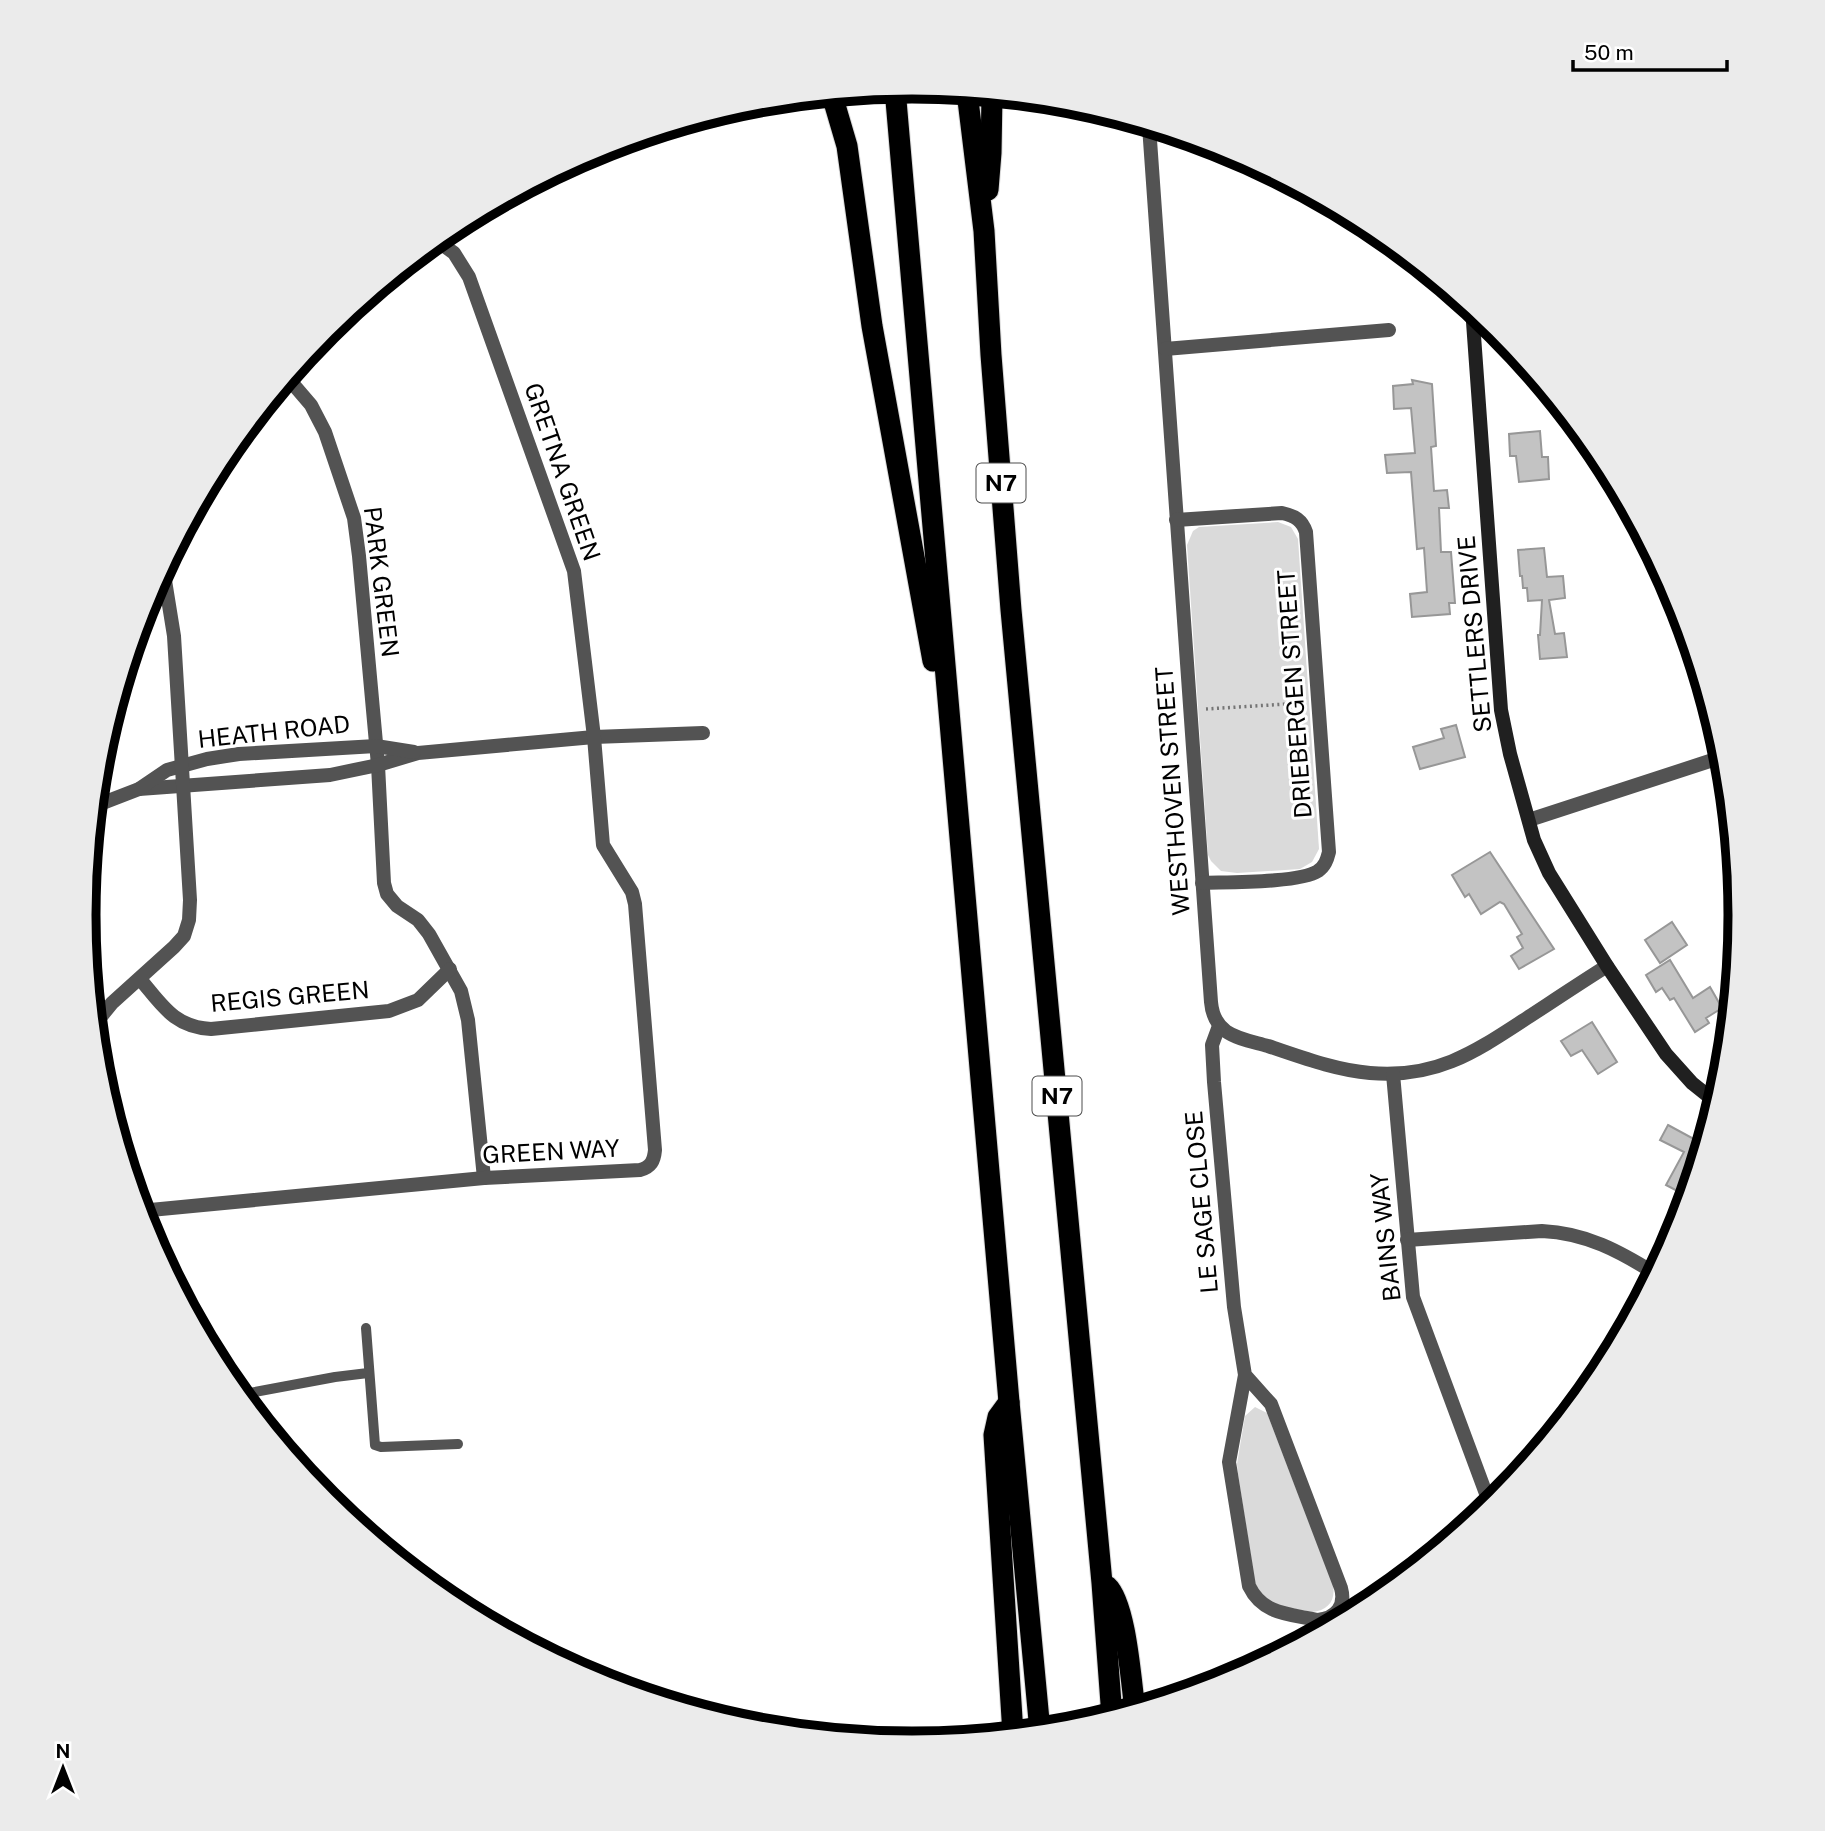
<svg xmlns="http://www.w3.org/2000/svg" width="1825" height="1831" font-family="'Public Sans',sans-serif">
  <rect width="100%" height="100%" fill="#fff"/>
  <g fill="#dadada">
    <path d="M 1278,522 L 1291,527 L 1298,539 L 1319,849 L 1312,862 L 1300,869 L 1237,873 L 1221,871 L 1211,861 L 1208,855 L 1187,545 L 1193,531 L 1199,527 Z"/>
    <path d="M 1255,1407 L 1267,1413 L 1333,1585 C 1336,1600 1328,1611 1312,1612 C 1287,1607 1268,1608 1255,1583 L 1238,1474 L 1237,1464 L 1245,1416 Z"/>
  </g>
  <g fill="#c3c3c3" stroke="#979797" stroke-width="2">
    <path d="M 1412,380 L 1432,384 L 1436,446 L 1431,447 L 1434,491 L 1447,490 L 1449,508 L 1439,508 L 1441,552 L 1451,552 L 1455,603 L 1449,603 L 1450,614 L 1412,617 L 1410,594 L 1427,592 L 1424,548 L 1417,549 L 1411,472 L 1387,473 L 1385,455 L 1415,453 L 1411,408 L 1394,409 L 1393,386 L 1413,384 Z"/>
    <path d="M 1540,431 L 1542,457 L 1548,457 L 1549,479 L 1519,482 L 1516,456 L 1510,456 L 1509,434 Z"/>
    <path d="M 1544,548 L 1547,577 L 1563,576 L 1565,598 L 1549,600 L 1555,634 L 1564,633 L 1567,657 L 1540,659 L 1538,635 L 1540,635 L 1542,600 L 1528,601 L 1527,588 L 1523,588 L 1522,576 L 1520,576 L 1518,550 Z"/>
    <path d="M 1456,725 L 1465,757 L 1420,769 L 1413,747 L 1444,738 L 1441,729 Z"/>
    <path d="M 1490,852 L 1554,949 L 1519,969 L 1511,956 L 1523,948 L 1517,937 L 1522,934 L 1504,904 L 1500,902 L 1481,914 L 1469,894 L 1465,897 L 1452,875 Z"/>
    <path d="M 1672,922 L 1687,945 L 1660,963 L 1645,940 Z"/>
    <path d="M 1670,960 L 1693,998 L 1710,987 L 1722,1008 L 1706,1018 L 1709,1023 L 1695,1032 L 1674,998 L 1670,1000 L 1662,988 L 1656,992 L 1646,975 Z"/>
    <path d="M 1592,1022 L 1617,1062 L 1598,1074 L 1582,1050 L 1571,1056 L 1561,1041 Z"/>
    <path d="M 1668,1125 L 1705,1145 L 1687,1196 L 1666,1185 L 1684,1152 L 1660,1140 Z"/>
  </g>
  <g fill="none" stroke-linecap="round" stroke-linejoin="round">
    <g stroke="#dbdbdb" stroke-width="23">
      <g id="highway">
        <path d="M 895,89 L 1009,1402 L 1040,1731"/>
        <path d="M 967,92 L 984,231 L 991,355 L 1011,610 L 1102,1583 L 1112,1717"/>
        <path d="M 832,95 L 847,146 L 872,326 L 933,661"/>
        <path d="M 988,190 L 991,153 L 992,95"/>
        <path d="M 1009,1402 L 998,1417 L 994,1435 L 1013,1734"/>
        <path d="M 1107,1586 C 1126,1603 1131,1682 1135,1710"/>
      </g>
    </g>
    <path stroke="#757575" stroke-width="3.5" stroke-dasharray="2 3.5" stroke-linecap="butt" d="M 1206,709 L 1303,703"/>
    <g stroke="#535353" stroke-width="10">
      <path d="M 366,1328 L 375,1445 L 381,1447 L 458,1444"/>
      <path d="M 239,1395 L 335,1377 L 368,1373"/>
    </g>
    <g stroke="#535353" stroke-width="14">
      <path d="M 1149,126 L 1211,1002 C 1214,1036 1240,1038 1268,1046 C 1301,1057 1335,1070 1370,1073 C 1436,1079 1475,1052 1527,1018 C 1553,1001 1580,983 1607,966"/>
      <path d="M 1165,349 L 1389,330"/>
      <path d="M 287,377 L 311,405 L 325,432 L 354,518 L 359,556 L 378,765 L 384,883 L 387,894 L 397,906 L 418,920 L 429,934 L 461,991 L 468,1020 L 484,1178"/>
      <path d="M 1176,520 L 1282,513 C 1295,516 1302,520 1306,532 L 1329,852 C 1327,860 1325,866 1318,871 C 1300,883 1227,882 1202,883"/>
      <path d="M 139,789 L 330,775 L 378,765 L 418,753 L 594,737 L 703,733"/>
      <path d="M 95,806 L 139,789 L 167,770 L 207,759 L 239,754 L 376,746 L 414,752"/>
      <path d="M 1529,820 L 1725,756"/>
      <path d="M 140,979 C 162,1005 174,1027 211,1029 L 389,1011 L 418,1000 L 450,969"/>
      <path d="M 95,1024 L 112,1003 L 174,947 L 184,936 L 189,920 L 190,900 L 174,636 L 163,568"/>
      <path d="M 1219,1026 L 1212,1045 L 1214,1082 L 1234,1307 L 1245,1375 L 1229,1462 L 1249,1586 C 1263,1615 1290,1614 1318,1620 C 1336,1618 1346,1606 1341,1588 L 1271,1404 L 1245,1375"/>
      <path d="M 1393,1074 L 1413,1297 L 1491,1507"/>
      <path d="M 140,1211 L 484,1178 L 640,1170 C 651,1167 654,1161 655,1150 L 635,904 L 632,892 L 603,845 L 594,737 L 574,571 L 469,277 L 454,253 L 436,240"/>
      <path d="M 1407,1240 L 1542,1231 C 1586,1233 1619,1251 1656,1274"/>
    </g>
    <path stroke="#202020" stroke-width="14" d="M 1472,308 L 1501,710 L 1510,754 L 1534,840 L 1549,873 L 1607,966 L 1666,1054 L 1692,1083 L 1717,1103"/>
    <use href="#highway" stroke="#000" stroke-width="21"/>
  </g>
  <g text-anchor="middle" stroke-width="6" stroke-linejoin="round" paint-order="stroke">
    <g fill="#fff" stroke="#4c4c4c" stroke-width="2">
      <rect x="976.5" y="463.5" width="49" height="39" rx="5"/>
      <rect x="1032.5" y="1076.5" width="49" height="39" rx="5"/>
    </g>
    <g font-size="23" font-weight="bold" fill="#000">
      <text x="1001" y="491">N7</text>
      <text x="1057" y="1104">N7</text>
    </g>
    <g font-size="24" fill="#000" stroke="#fff">
      <text transform="translate(562 472) rotate(71)" y="8">GRETNA GREEN</text>
      <text transform="translate(381 582) rotate(83)" y="8">PARK GREEN</text>
      <text transform="translate(1475 634) rotate(-95)" y="8">SETTLERS DRIVE</text>
      <text transform="translate(1295 694) rotate(-94)" y="8">DRIEBERGEN STREET</text>
      <text transform="translate(274 732) rotate(-6)" y="8">HEATH ROAD</text>
      <text transform="translate(1173 791) rotate(-94)" y="8">WESTHOVEN STREET</text>
      <text transform="translate(290 997) rotate(-5)" y="8">REGIS GREEN</text>
      <text transform="translate(551 1152) rotate(-3)" y="8">GREEN WAY</text>
      <text transform="translate(1202 1202) rotate(-95)" y="8">LE SAGE CLOSE</text>
      <text transform="translate(1386 1237) rotate(-96)" y="8">BAINS WAY</text>
    </g>
  </g>
  <path d="M0 0H1825V1831H0ZM96 915a816 816 0 1 1 1632 0a816 816 0 1 1-1632 0Z" fill="#ebebeb" fill-rule="evenodd"/>
  <path fill="none" stroke="#000" stroke-width="9" d="M96 915a816 816 0 1 1 1632 0a816 816 0 1 1-1632 0Z"/>
  <g transform="translate(63 1768)" stroke="#ffffff" stroke-width="5" paint-order="stroke">
  <path d="M0-5L12 26L0 18L-12 26Z" fill="#000000"/>
  <text y="-10" font-size="19" font-weight="bold" text-anchor="middle" fill="#000000">N</text>
  </g>
  <path d="M1573 60v10h154v-10" fill="none" stroke="#000000" stroke-width="3.5"/>
  <text x="1584" y="60" font-size="21" fill="#000000" stroke="#ffffff" stroke-width="5" paint-order="stroke">50 m</text>
</svg>
